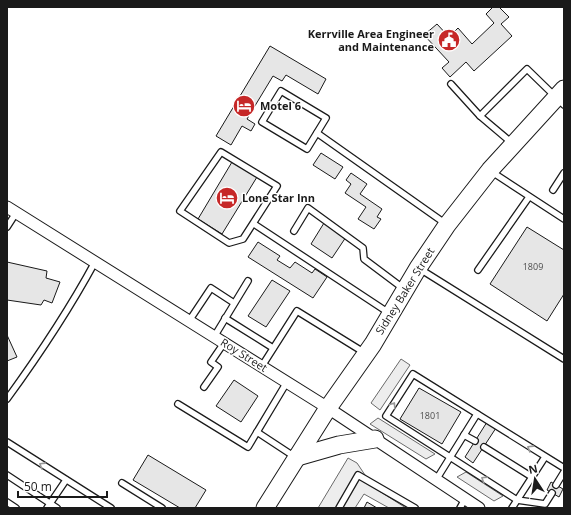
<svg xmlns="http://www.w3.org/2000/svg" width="571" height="515" font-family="'Open Sans',sans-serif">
  <rect width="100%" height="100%" fill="#fff"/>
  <g fill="#ededed" stroke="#6a6a6a">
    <path d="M 401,359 L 410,365 L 380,410 L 371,403 Z"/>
    <path d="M 378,418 L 435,454 L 426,459 L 370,424 Z"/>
    <path d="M 348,458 L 357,463 L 373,487 L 406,508 L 389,508 L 364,494 L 355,508 L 318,508 Z"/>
    <path d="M 466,472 L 503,496 L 494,501 L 457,477 Z"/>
  </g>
  <g fill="#e6e6e6" stroke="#1a1a1a">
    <path d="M 493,7 L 499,7 L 509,17 L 501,24 L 512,36 L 474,71 L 466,62 L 450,77 L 442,68 L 449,62 L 424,35 L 437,24 L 449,37 L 458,28 L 472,44 L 494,23 L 486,14 Z"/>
    <path d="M 270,46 L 326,79 L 318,94 L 286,75 L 282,81 L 273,76 L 247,119 L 255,124 L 251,131 L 242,126 L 231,145 L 216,136 Z"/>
    <path d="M 321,153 L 343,167 L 335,179 L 313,165 Z"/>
    <path d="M 232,162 L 257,177 L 222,234 L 198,219 Z"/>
    <path d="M 351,173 L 367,184 L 360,194 L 382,209 L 377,217 L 381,219 L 374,229 L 358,219 L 366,207 L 345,193 L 351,184 L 346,180 Z"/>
    <path d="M 324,223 L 346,237 L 332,258 L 311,244 Z"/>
    <path d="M 527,227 L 564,250 L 564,294 L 547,321 L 490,284 Z"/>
    <path d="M 258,242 L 280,256 L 277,260 L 290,268 L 295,262 L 312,273 L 315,269 L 327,277 L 313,298 L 248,257 Z"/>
    <path d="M 7,262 L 47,271 L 46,278 L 60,282 L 52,303 L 44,300 L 41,305 L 7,300 Z"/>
    <path d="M 272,280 L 290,291 L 266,327 L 248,316 Z"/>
    <path d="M 7,335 L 17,357 L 7,361 Z"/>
    <path d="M 234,380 L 258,396 L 241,422 L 216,406 Z"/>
    <path d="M 419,388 L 461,412 L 442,444 L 400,419 Z"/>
    <path d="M 487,422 L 496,428 L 473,463 L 465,457 Z"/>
    <path d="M 148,455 L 206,490 L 195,508 L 180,508 L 133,480 Z"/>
    <path d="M 551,482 L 563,489 L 559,497 L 547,490 Z"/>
    <path d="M 367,502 L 377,508 L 364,508 Z"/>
  </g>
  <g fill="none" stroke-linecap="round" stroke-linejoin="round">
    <g stroke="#1a1a1a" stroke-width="8">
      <g id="lane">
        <path d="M 451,84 L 480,116 L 527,69 L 564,105"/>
        <path d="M 281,91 L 326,118 L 307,149 L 262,122 Z"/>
        <path d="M 480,116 L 512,143"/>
        <path d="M 317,133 L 446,224"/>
        <path d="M 221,152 L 277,186 L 243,239 L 229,243 L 180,211 Z"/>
        <path d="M 492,172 L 564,219"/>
        <path d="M 553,190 L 564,173"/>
        <path d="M 254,224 L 389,313"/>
        <path d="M 7,227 L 16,213"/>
        <path d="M 294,231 L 308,208 L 363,248 L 364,259 L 404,289"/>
        <path d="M 420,269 L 564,359"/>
        <path d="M 478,270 L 529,197"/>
        <path d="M 225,318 L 273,348"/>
        <path d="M 189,321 L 211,288 L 234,303"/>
        <path d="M 214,337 L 248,281"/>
        <path d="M 262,366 L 297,311 L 365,353"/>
        <path d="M 204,387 L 218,367 L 211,362 L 224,343"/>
        <path d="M 7,399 C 39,355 69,310 95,262"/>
        <path d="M 178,404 L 248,447 L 287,382"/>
        <path d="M 257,432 L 295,457"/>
        <path d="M 464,435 L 475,441"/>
        <path d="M 7,442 L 111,508"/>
        <path d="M 484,447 L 532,477"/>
        <path d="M 7,475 L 57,508"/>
        <path d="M 436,480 L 477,414"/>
        <path d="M 122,483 L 162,508"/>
        <path d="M 556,485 L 564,472"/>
        <path d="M 552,493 L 545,504 L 517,500 L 386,416 L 413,374 L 564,468"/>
        <path d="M 7,502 L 16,508"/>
        <path d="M 47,508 L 66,480"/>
        <path d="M 339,508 L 358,475 L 415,508"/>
        <path d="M 460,508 L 465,499"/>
        <path d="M 512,508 L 545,457"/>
      </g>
    </g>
    <g stroke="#1a1a1a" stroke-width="13">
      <path id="street" d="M 7,207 L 328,408 L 479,508"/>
    </g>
    <g stroke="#1a1a1a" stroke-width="19">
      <g id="primary">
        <path d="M 297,457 L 339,445 L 375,439"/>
        <path d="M 265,508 L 328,408 L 373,344 L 418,268 L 447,225 L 490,170 L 564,89"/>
      </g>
    </g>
    <use href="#lane" stroke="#fff" stroke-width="5.5"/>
    <use href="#street" stroke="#fff" stroke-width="11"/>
    <use href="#primary" stroke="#fff" stroke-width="17"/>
  </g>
  <defs><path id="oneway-chevron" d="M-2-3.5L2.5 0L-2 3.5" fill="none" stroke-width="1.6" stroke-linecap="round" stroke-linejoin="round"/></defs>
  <g stroke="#989898">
    <use href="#oneway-chevron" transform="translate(393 405) rotate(-57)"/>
    <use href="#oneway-chevron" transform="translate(530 448) rotate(-148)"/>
    <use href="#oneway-chevron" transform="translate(42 465) rotate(-148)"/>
    <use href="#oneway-chevron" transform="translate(484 479) rotate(-148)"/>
  </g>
  <defs>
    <g id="civic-disc" transform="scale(1.15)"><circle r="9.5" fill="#c62828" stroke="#fff"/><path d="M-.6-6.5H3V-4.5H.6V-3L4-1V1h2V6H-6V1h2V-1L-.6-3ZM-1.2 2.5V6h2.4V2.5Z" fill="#fff"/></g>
    <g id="hotel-disc" transform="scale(1.15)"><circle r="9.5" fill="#c62828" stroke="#fff"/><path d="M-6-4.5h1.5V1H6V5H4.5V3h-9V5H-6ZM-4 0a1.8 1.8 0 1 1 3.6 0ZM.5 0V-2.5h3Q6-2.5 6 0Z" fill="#fff"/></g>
  </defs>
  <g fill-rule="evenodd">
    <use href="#civic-disc" x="449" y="40"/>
    <use href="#hotel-disc" x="244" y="106"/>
    <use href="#hotel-disc" x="227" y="198"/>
  </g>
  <g text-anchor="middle" stroke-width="3" stroke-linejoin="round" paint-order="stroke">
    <g font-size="9" fill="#4d4d4d">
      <text x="533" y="270">1809</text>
      <text x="430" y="419">1801</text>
    </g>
    <g font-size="11" font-weight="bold" fill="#1a1a1a" stroke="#fff" text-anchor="start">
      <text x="434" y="38" text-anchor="end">Kerrville Area Engineer<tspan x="434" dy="13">and Maintenance</tspan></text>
      <text x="260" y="110">Motel 6</text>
      <text x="242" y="202">Lone Star Inn</text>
    </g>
    <g font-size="11" fill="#1a1a1a" stroke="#fff">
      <text transform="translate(405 291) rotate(-58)" y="4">Sidney Baker Street</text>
      <text transform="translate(244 355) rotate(32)" y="4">Roy Street</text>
    </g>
  </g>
  <rect width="571" height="515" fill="none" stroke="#1a1a1a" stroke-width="16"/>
  <g transform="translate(535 479) rotate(348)" stroke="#ffffff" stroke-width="3" paint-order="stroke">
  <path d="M0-3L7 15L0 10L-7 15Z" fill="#1a1a1a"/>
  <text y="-6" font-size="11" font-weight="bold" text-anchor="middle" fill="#1a1a1a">N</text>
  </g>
  <path d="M18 491v6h89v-6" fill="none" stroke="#1a1a1a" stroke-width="2"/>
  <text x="24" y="491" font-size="12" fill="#1a1a1a" stroke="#ffffff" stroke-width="3" paint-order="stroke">50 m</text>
</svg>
